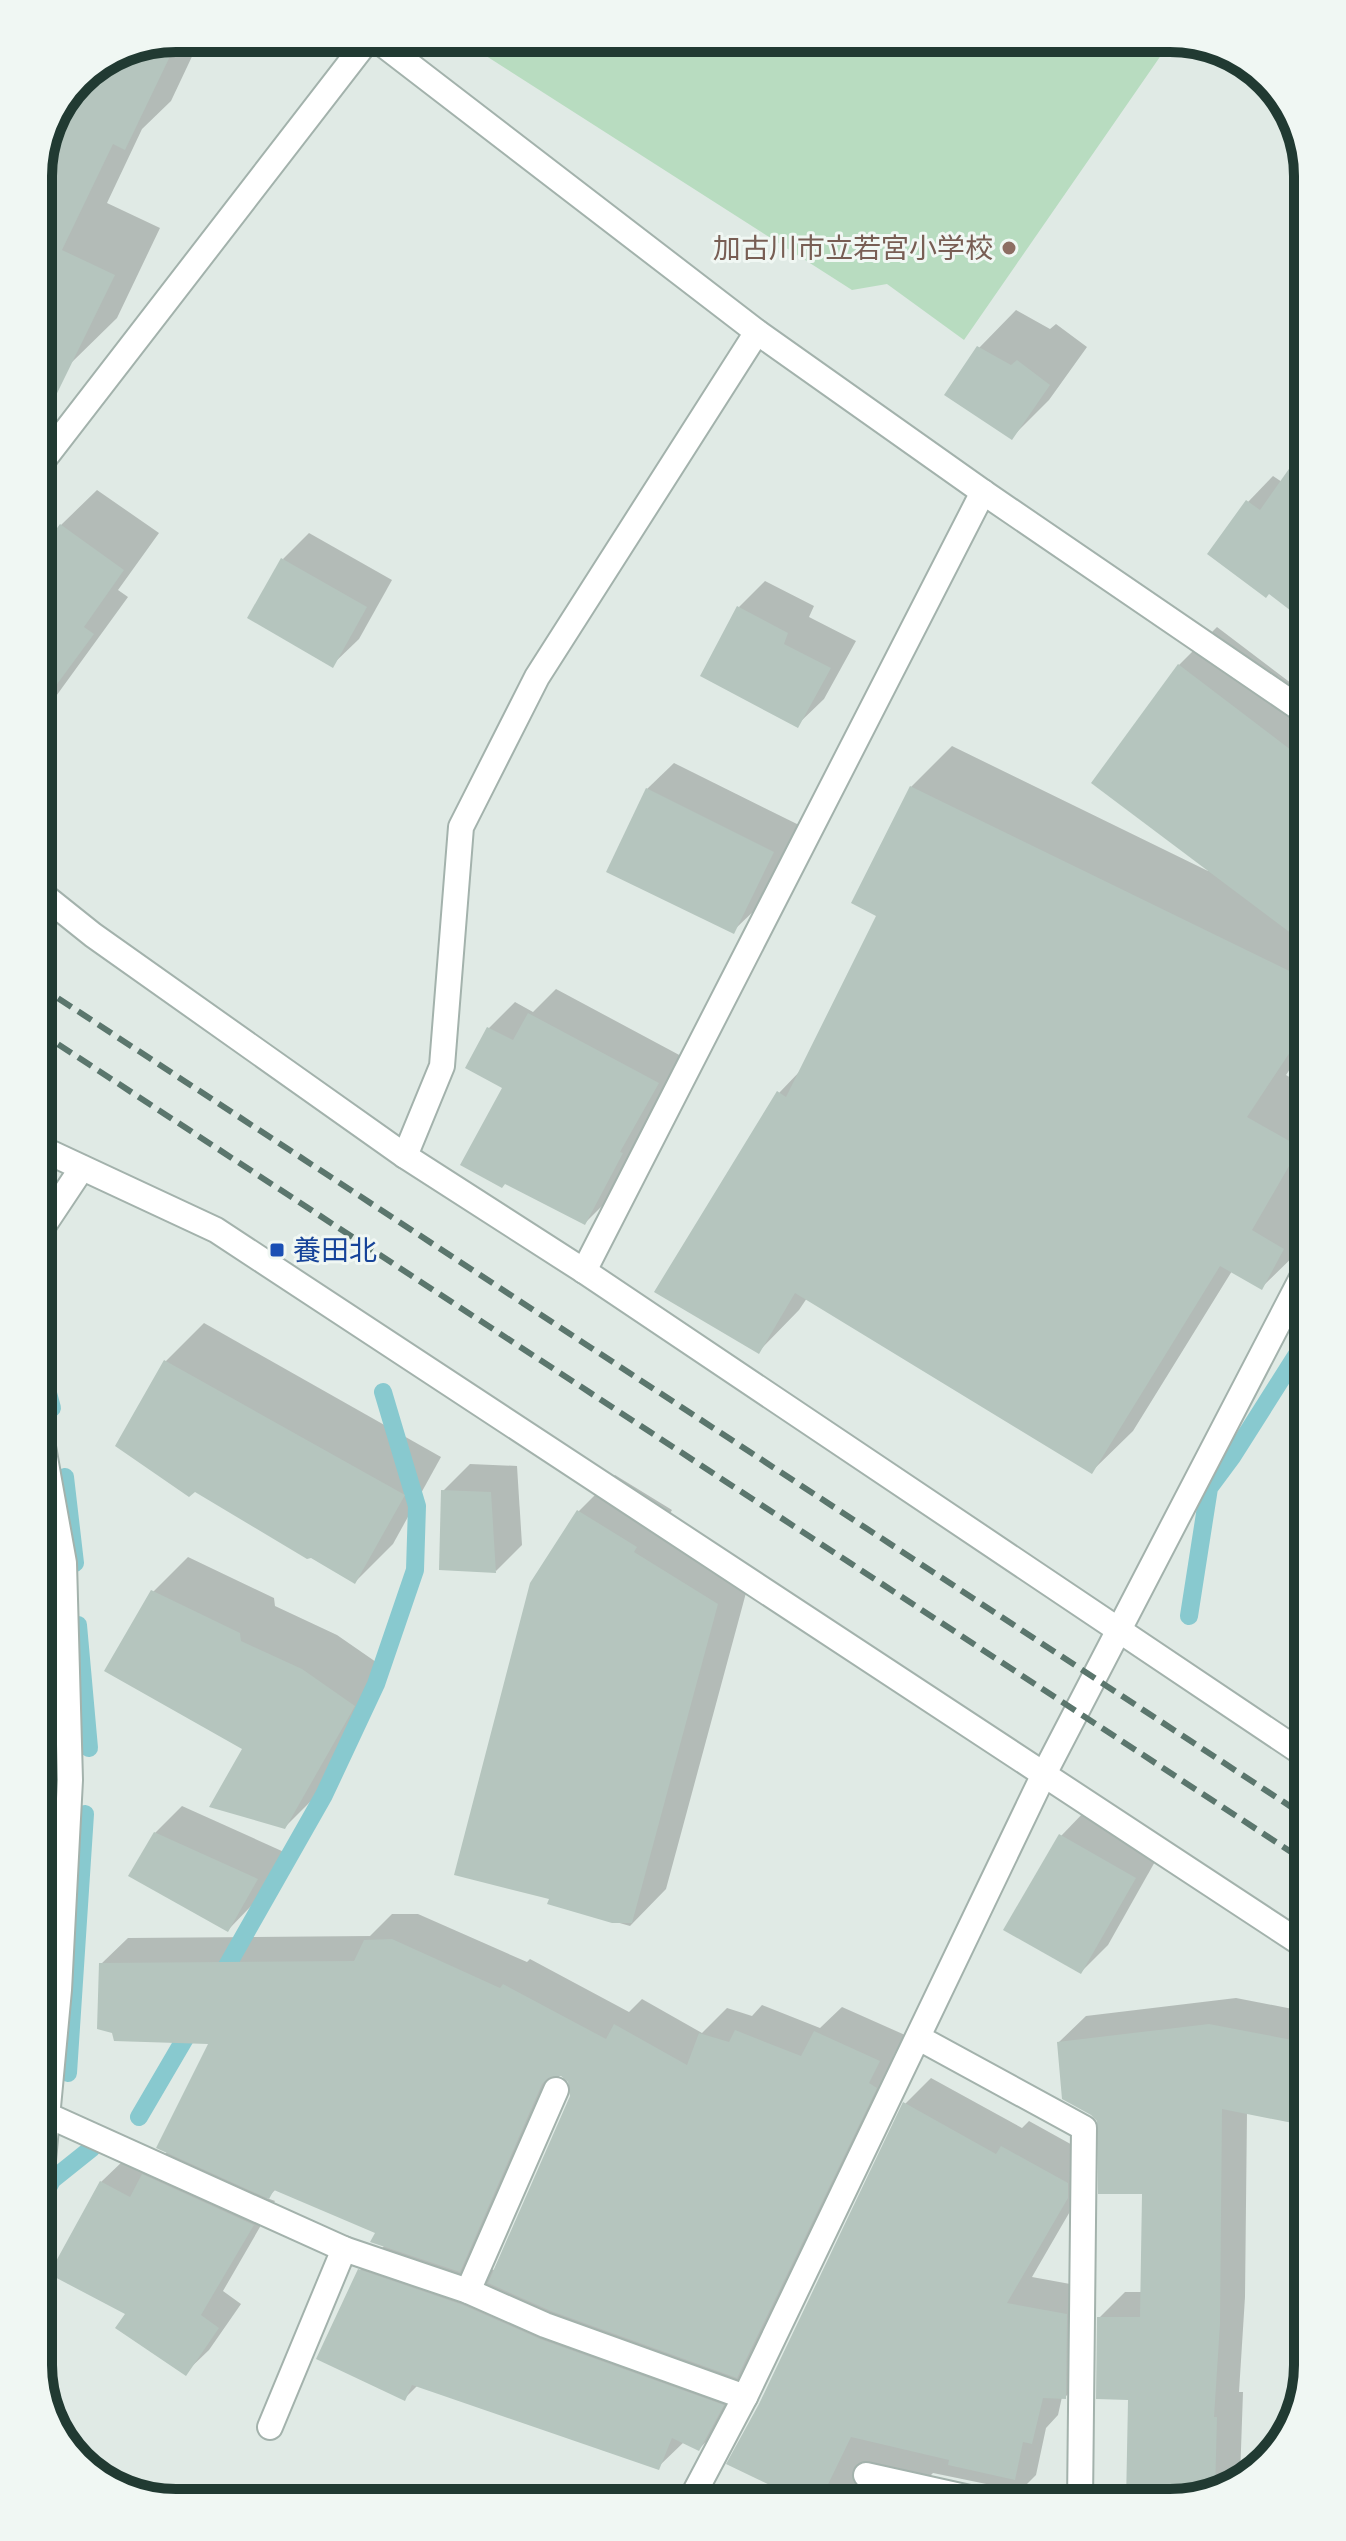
<svg xmlns="http://www.w3.org/2000/svg" width="1346" height="2541" font-family="'Work Sans','Noto Sans JP',sans-serif">
  <rect width="100%" height="100%" fill="#e0eae5"/>
  <path fill="#b8dcc0" d="M 1173,38 L 964,340 L 887,284 L 852,290 L 469,45 Z"/>
  <g fill="#0003" fill-rule="evenodd">
    <path d="M 124,48 L 196,48 L 171,101 L 142,129 L 107,203 L 160,228 L 117,318 L 70,364 L 38,168 L 79,78 Z"/>
    <path d="M 1016,310 L 1050,329 L 1056,324 L 1087,347 L 1049,400 L 1011,438 L 979,348 Z"/>
    <path d="M 1273,476 L 1282,482 L 1308,621 L 1248,502 Z"/>
    <path d="M 97,490 L 159,533 L 118,590 L 128,597 L 38,721 L 38,533 L 50,541 L 61,525 Z"/>
    <path d="M 309,533 L 392,580 L 359,639 L 332,665 L 283,559 Z"/>
    <path d="M 765,581 L 814,606 L 809,617 L 856,641 L 824,699 L 797,725 L 739,607 Z"/>
    <path d="M 1217,627 L 1308,696 L 1308,1042 L 1286,1075 L 1308,1088 L 1308,1161 L 1292,1189 L 1308,1199 L 1308,1237 L 1303,1247 L 1262,1287 L 1232,1271 L 1133,1431 L 1092,1471 L 807,1298 L 799,1310 L 759,1351 L 779,1093 L 802,1069 L 879,915 L 911,787 L 952,746 L 1208,871 L 1179,665 Z"/>
    <path d="M 674,763 L 799,825 L 760,905 L 733,931 L 647,789 Z"/>
    <path d="M 556,989 L 683,1057 L 644,1126 L 647,1127 L 611,1197 L 585,1223 L 505,1088 L 489,1028 L 515,1002 L 533,1012 Z"/>
    <path d="M 204,1323 L 441,1457 L 393,1544 L 355,1582 L 118,1445 L 166,1361 Z"/>
    <path d="M 470,1464 L 517,1466 L 522,1545 L 496,1571 L 443,1491 Z"/>
    <path d="M 615,1475 L 672,1510 L 669,1515 L 753,1567 L 666,1889 L 630,1926 L 550,1903 L 579,1511 Z"/>
    <path d="M 188,1557 L 274,1598 L 275,1606 L 337,1635 L 389,1671 L 320,1792 L 285,1827 L 245,1748 L 153,1592 Z"/>
    <path d="M 69,1607 L 77,1683 L 43,1717 L 38,1717 L 38,1609 Z"/>
    <path d="M 182,1806 L 284,1852 L 254,1903 L 228,1930 L 155,1833 Z"/>
    <path d="M 1087,1809 L 1161,1851 L 1108,1945 L 1081,1972 L 1061,1836 Z"/>
    <path d="M 38,1891 L 54,1894 L 38,1975 Z"/>
    <path d="M 392,1914 L 418,1914 L 527,1962 L 530,1959 L 629,2012 L 642,1999 L 702,2033 L 727,2008 L 752,2016 L 762,2005 L 820,2028 L 842,2007 L 905,2035 L 893,2057 L 901,2061 L 763,2350 L 746,2367 L 756,2371 L 733,2414 L 699,2449 L 684,2442 L 658,2467 L 418,2385 L 405,2398 L 359,2271 L 385,2245 L 377,2232 L 276,2189 L 267,2198 L 275,2201 L 223,2291 L 241,2304 L 209,2350 L 185,2373 L 128,2313 L 101,2182 L 125,2159 L 148,2171 L 168,2151 L 212,2042 L 101,1964 L 128,1938 L 370,1936 ZM 560,2074 L 570,2081 L 572,2096 L 494,2270 L 468,2261 L 485,2244 Z"/>
    <path d="M 1236,1998 L 1308,2012 L 1308,2124 L 1247,2112 L 1245,2297 L 1239,2392 L 1243,2392 L 1240,2478 L 1223,2492 L 1170,2503 L 1099,2318 L 1125,2292 L 1142,2292 L 1144,2192 L 1099,2120 L 1059,2042 L 1086,2016 Z"/>
    <path d="M 931,2078 L 1022,2128 L 1029,2121 L 1094,2157 L 1094,2170 L 1032,2277 L 1092,2288 L 1092,2371 L 1065,2397 L 1062,2397 L 1058,2415 L 1046,2428 L 1036,2475 L 1010,2501 L 1004,2491 L 996,2486 L 933,2473 L 919,2487 L 917,2503 L 768,2503 L 776,2486 L 760,2404 L 905,2104 Z"/>
  </g>
  <g fill="none" stroke-linecap="round" stroke-linejoin="round">
    <g stroke="#88c9cf" stroke-width="18">
      <path d="M 38,1356 L 52,1408"/>
      <path d="M 65,1477 L 75,1563"/>
      <path d="M 1189,1616 L 1209,1488 L 1232,1457 L 1308,1337"/>
      <path d="M 78,1625 L 89,1748"/>
      <path d="M 219,1980 L 324,1795 L 376,1684 L 415,1570 L 417,1506 L 383,1392"/>
      <path d="M 68,2073 L 85,1814"/>
      <path d="M 139,2117 L 194,2023"/>
      <path d="M 38,2207 L 52,2180 L 92,2148"/>
    </g>
  </g>
  <g fill="#b5c5be">
    <path d="M 124,48 L 174,48 L 125,150 L 113,144 L 62,250 L 115,275 L 38,432 L 38,168 L 79,78 Z"/>
    <path d="M 977,346 L 1011,365 L 1017,360 L 1050,385 L 1012,440 L 944,395 Z"/>
    <path d="M 1308,442 L 1308,624 L 1269,594 L 1266,598 L 1207,554 L 1246,500 L 1260,510 Z"/>
    <path d="M 60,524 L 124,570 L 84,627 L 94,634 L 38,710 L 38,554 Z"/>
    <path d="M 281,558 L 367,607 L 333,668 L 247,618 Z"/>
    <path d="M 737,606 L 788,633 L 784,644 L 831,668 L 798,728 L 700,676 Z"/>
    <path d="M 1178,664 L 1308,763 L 1308,946 L 1091,783 Z"/>
    <path d="M 910,786 L 1308,980 L 1308,1025 L 1247,1117 L 1300,1147 L 1252,1230 L 1284,1249 L 1262,1290 L 1220,1266 L 1092,1474 L 795,1293 L 759,1354 L 654,1292 L 777,1091 L 786,1097 L 876,916 L 851,903 Z"/>
    <path d="M 646,788 L 774,852 L 734,934 L 606,872 Z"/>
    <path d="M 528,1013 L 659,1083 L 620,1152 L 623,1153 L 585,1225 L 505,1184 L 502,1188 L 460,1165 L 502,1088 L 465,1068 L 487,1027 L 513,1040 Z"/>
    <path d="M 164,1360 L 405,1495 L 355,1584 L 311,1558 L 307,1559 L 195,1492 L 189,1497 L 115,1446 Z"/>
    <path d="M 441,1490 L 491,1492 L 496,1573 L 439,1570 Z"/>
    <path d="M 577,1510 L 637,1547 L 634,1552 L 718,1604 L 632,1923 L 612,1923 L 547,1904 L 549,1899 L 454,1875 L 530,1583 Z"/>
    <path d="M 151,1590 L 240,1633 L 241,1641 L 302,1669 L 355,1706 L 285,1829 L 209,1807 L 242,1749 L 104,1671 Z"/>
    <path d="M 154,1832 L 258,1879 L 228,1932 L 128,1876 Z"/>
    <path d="M 1059,1834 L 1136,1878 L 1081,1974 L 1003,1930 Z"/>
    <path d="M 392,1939 L 500,1988 L 503,1984 L 606,2039 L 614,2024 L 687,2065 L 699,2033 L 729,2042 L 735,2030 L 801,2056 L 814,2031 L 880,2061 L 869,2083 L 877,2088 L 737,2378 L 551,2311 L 488,2283 L 570,2096 L 568,2082 L 561,2076 L 548,2078 L 542,2084 L 460,2272 L 370,2242 L 375,2233 L 274,2190 L 269,2199 L 156,2148 L 208,2044 L 114,2041 L 112,2033 L 97,2029 L 99,1963 L 354,1961 L 364,1940 Z"/>
    <path d="M 1209,2024 L 1308,2043 L 1308,2126 L 1222,2109 L 1220,2324 L 1214,2417 L 1217,2417 L 1215,2494 L 1170,2503 L 1126,2503 L 1128,2400 L 1096,2399 L 1097,2317 L 1140,2317 L 1142,2194 L 1098,2194 L 1097,2121 L 1091,2115 L 1062,2099 L 1057,2042 Z"/>
    <path d="M 903,2102 L 996,2154 L 1001,2146 L 1068,2183 L 1068,2198 L 1007,2303 L 1067,2314 L 1066,2399 L 1043,2398 L 1032,2444 L 1023,2442 L 1015,2480 L 948,2465 L 949,2460 L 851,2437 L 819,2503 L 807,2503 L 726,2464 L 759,2404 Z"/>
    <path d="M 142,2174 L 254,2225 L 201,2315 L 219,2328 L 186,2376 L 115,2328 L 125,2314 L 49,2274 L 100,2181 L 130,2197 Z"/>
    <path d="M 358,2269 L 463,2305 L 540,2339 L 724,2405 L 699,2451 L 672,2438 L 659,2470 L 412,2385 L 405,2401 L 316,2359 Z"/>
  </g>
  <g fill="none" stroke-linecap="round" stroke-linejoin="round">
    <g stroke="#a3b2ac" stroke-width="28">
      <g id="minor">
        <path d="M 385,46 L 757,332 L 983,492 L 1308,714"/>
        <path d="M 38,467 L 363,46"/>
        <path d="M 38,891 L 93,935 L 405,1156 L 584,1271 L 1308,1757"/>
        <path d="M 38,1147 L 216,1230 L 1308,1948"/>
        <path d="M 405,1156 L 442,1066 L 461,827 L 537,677 L 757,332"/>
        <path d="M 38,1234 L 82,1168"/>
        <path d="M 584,1271 L 983,492"/>
        <path d="M 919,2038 L 1084,2128 L 1080,2503"/>
        <path d="M 47,2115 L 344,2249 L 468,2291 L 545,2325 L 745,2397"/>
        <path d="M 38,2170 L 43,2160 L 59,1990 L 70,1780 L 64,1563 L 38,1419"/>
        <path d="M 468,2291 L 556,2090"/>
        <path d="M 270,2427 L 344,2249"/>
        <path d="M 866,2475 L 992,2503"/>
        <path d="M 689,2503 L 745,2397 L 1044,1774 L 1308,1266"/>
      </g>
    </g>
    <use href="#minor" stroke="#fff" stroke-width="24"/>
    <g stroke="#5b766d" stroke-width="6" stroke-dasharray="16 8" stroke-linecap="butt">
      <path d="M 38,985 L 1308,1818"/>
      <path d="M 38,1031 L 1308,1863"/>
    </g>
  </g>
  <circle fill="#8d6e63" stroke="#f0f7f3" stroke-width="3" cx="1009" cy="248" r="8"/>
  <rect fill="#1a4fb4" stroke="#f0f7f3" stroke-width="3" x="269" y="1242" width="16" height="16" rx="4"/>
  <g text-anchor="middle" stroke-width="6" stroke-linejoin="round" paint-order="stroke">
    <g font-size="28" fill="#785e54" stroke="#f0f7f3" text-anchor="end">
      <text x="993" y="258">加古川市立若宮小学校</text>
    </g>
    <g font-size="28" fill="#164399" stroke="#f0f7f3" text-anchor="start">
      <text x="293" y="1260">養田北</text>
    </g>
  </g>
  <path d="M0 0H1346V2541H0ZM176 52H1170A124 124 0 0 1 1294 176V2365A124 124 0 0 1 1170 2489H176A124 124 0 0 1 52 2365V176A124 124 0 0 1 176 52Z" fill="#f0f7f3" fill-rule="evenodd"/>
  <path fill="none" stroke="#213a32" stroke-width="10" d="M176 52H1170A124 124 0 0 1 1294 176V2365A124 124 0 0 1 1170 2489H176A124 124 0 0 1 52 2365V176A124 124 0 0 1 176 52Z"/>
</svg>
